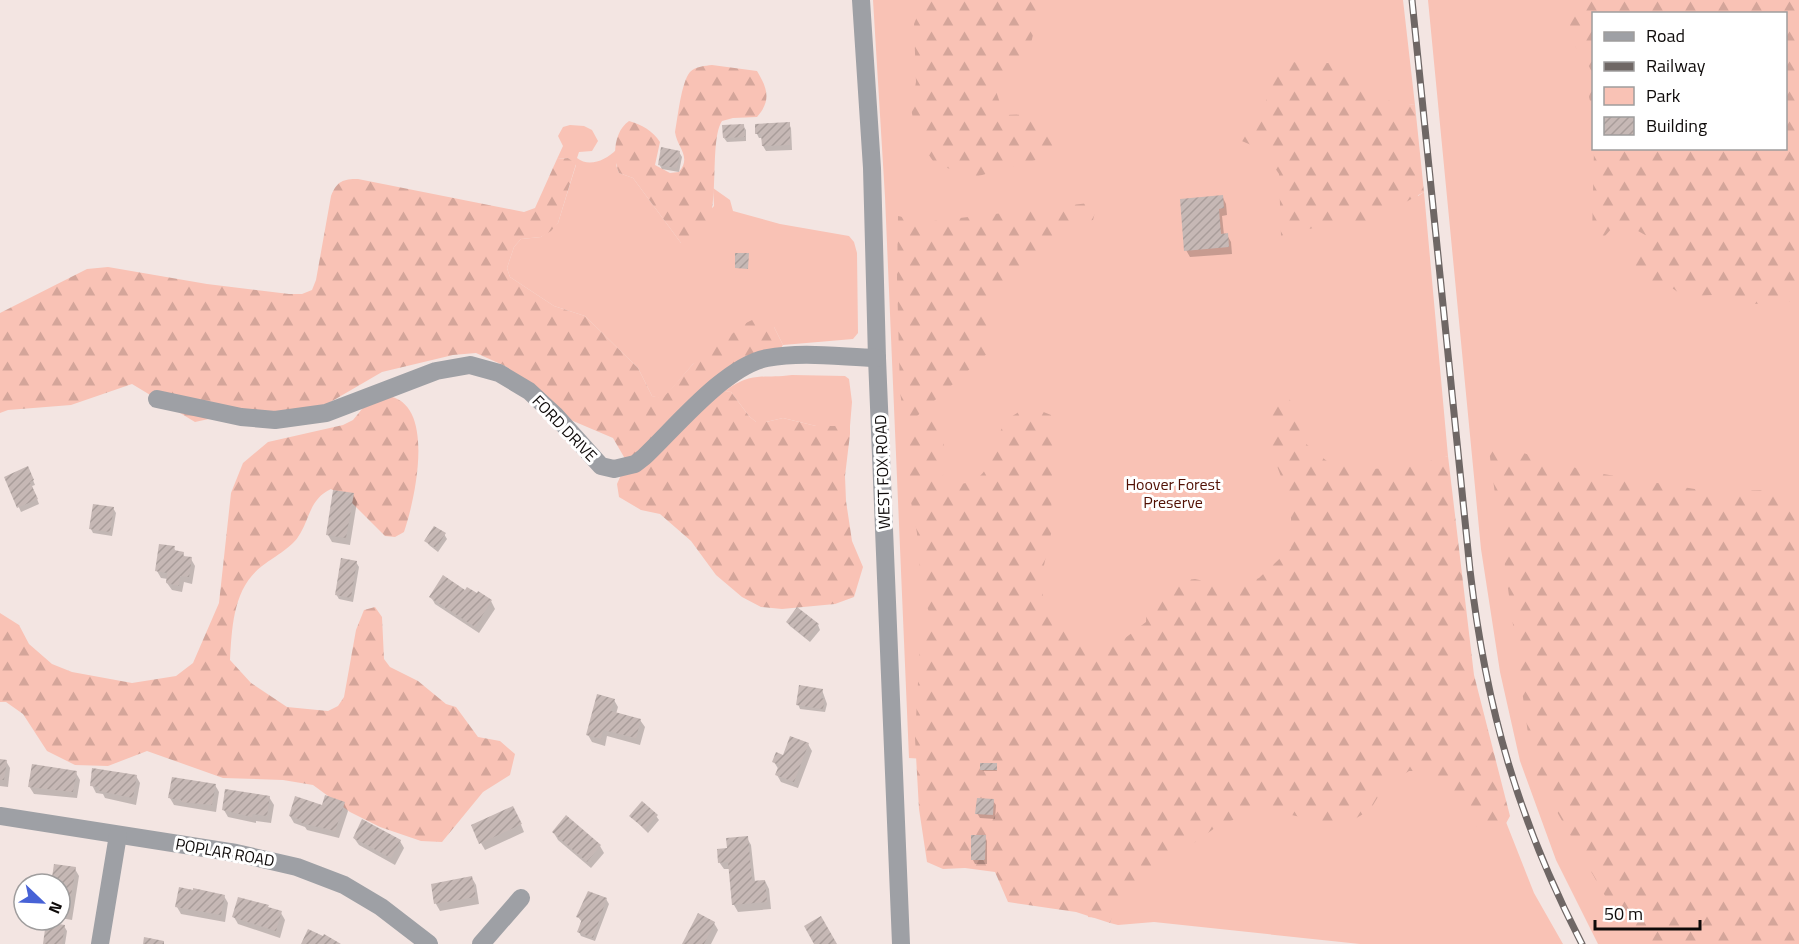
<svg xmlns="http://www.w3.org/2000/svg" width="1799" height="944" font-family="'Titillium Web',sans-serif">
  <defs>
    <pattern id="forest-firs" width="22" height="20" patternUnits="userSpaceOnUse" patternTransform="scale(1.5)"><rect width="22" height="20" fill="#f9c2b5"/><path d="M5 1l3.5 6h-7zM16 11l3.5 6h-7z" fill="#d4a59a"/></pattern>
    <pattern id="building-hatch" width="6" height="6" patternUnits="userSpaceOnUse" patternTransform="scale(1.5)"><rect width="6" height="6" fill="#c6b8b5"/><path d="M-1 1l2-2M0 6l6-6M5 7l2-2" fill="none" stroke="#a99d9a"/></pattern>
  </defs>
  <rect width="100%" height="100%" fill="#f3e5e2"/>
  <g fill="#f9c2b5" fill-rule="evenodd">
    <path d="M 873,0 L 1403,0 L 1415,105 L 1408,104 L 1418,196 L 1424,192 L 1448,456 L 1445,457 L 1470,693 L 1506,822 L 1534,893 L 1563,944 L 1360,944 L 1154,922 L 1118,925 L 1110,923 L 1111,919 L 1088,917 L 1083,769 L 909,758 L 885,197 Z"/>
    <path d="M 1428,0 L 1799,0 L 1799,944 L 1598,944 L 1556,860 L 1520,761 L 1500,672 L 1481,549 ZM 1594,14 L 1786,14 L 1786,148 L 1594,148 Z"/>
    <path d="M 570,125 L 584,126 L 592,130 L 598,141 L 592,151 L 579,152 L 577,158 C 589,168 606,160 616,150 L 616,165 L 619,173 L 633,178 L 681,243 L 714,206 L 713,188 L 730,200 L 733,211 L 780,224 L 849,236 L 854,242 L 857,253 L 858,333 L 853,339 L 783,345 L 774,327 L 693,364 L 663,399 L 652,396 L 638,368 L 585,316 L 554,306 L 510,277 L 507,268 L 514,247 L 521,239 L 541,237 L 558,223 L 576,165 L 568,158 L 557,159 L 563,146 L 558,136 L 563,127 Z"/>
    <path d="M 792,375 L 845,376 L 849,379 L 852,402 L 850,426 L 816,426 L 783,418 L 766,422 L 756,422 L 749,416 L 731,392 L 725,391 C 753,371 761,379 792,375 Z"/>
  </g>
  <g fill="url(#forest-firs)">
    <path d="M 924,0 L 1049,0 L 1039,9 L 1029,52 L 996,91 L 1004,115 L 1040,114 L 1060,135 L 1047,157 L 975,177 L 935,164 L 916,136 L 911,108 L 916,82 L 914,24 Z"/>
    <path d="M 1572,0 L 1799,0 L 1799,301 L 1739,305 L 1714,295 L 1685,297 L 1672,288 L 1658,287 L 1626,270 L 1625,257 C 1633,252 1641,253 1648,247 L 1647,236 L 1638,231 L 1613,227 L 1605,236 L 1592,238 L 1594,149 L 1786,148 L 1786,14 L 1594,14 L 1593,112 L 1589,97 L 1593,74 L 1584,57 L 1569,39 Z"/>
    <path d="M 1273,59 L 1300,63 L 1332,63 L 1358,75 L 1372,98 L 1415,105 L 1424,192 L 1368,223 L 1313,228 L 1281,236 L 1279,174 L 1263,150 L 1237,139 L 1249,123 L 1266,109 L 1266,84 Z"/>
    <path d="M 712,65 L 757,71 C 767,88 772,100 757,117 L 733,118 L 722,121 C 705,147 730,252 681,243 L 633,178 L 619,173 C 612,157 614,131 629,121 C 642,125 652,130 660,142 L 655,165 L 670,173 L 679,172 C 692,156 677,148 675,132 C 678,117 681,83 690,72 C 696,66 705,66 712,65 Z"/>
    <path d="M 568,158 L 576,164 L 558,223 L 551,231 L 541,237 L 521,239 L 514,247 L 507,268 L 510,277 L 554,306 L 585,316 L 638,368 L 652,396 L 663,398 L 693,364 L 746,323 L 756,318 L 774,327 L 783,345 L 779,351 L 714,399 L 725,391 L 731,392 L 749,416 L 756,422 L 766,422 L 783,418 L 816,426 L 850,426 L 850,434 L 845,476 L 846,501 L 852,541 L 863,567 L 854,597 L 835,604 L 782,609 L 761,607 L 742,597 L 716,575 L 691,541 L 660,514 L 641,510 L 619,497 L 617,484 L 624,468 L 624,457 L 613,438 L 566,418 L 544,395 L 505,366 L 476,353 L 453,355 L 382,372 L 327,404 L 276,416 L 236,413 L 195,422 L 132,384 L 71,405 L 8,410 L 0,413 L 0,313 L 87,269 L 108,267 L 207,284 L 289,294 L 302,294 L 312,290 L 316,280 L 331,196 C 337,181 343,179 358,179 L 524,212 L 535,208 L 557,159 Z"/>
    <path d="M 1089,203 L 1096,208 L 1093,220 L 1060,229 L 1046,250 L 1027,270 L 996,284 L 987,321 L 989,352 L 916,417 L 954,421 L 944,432 L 943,477 L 957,485 C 964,483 975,482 979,477 C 1005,452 986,421 1031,407 L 1051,415 L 1055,445 L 1052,476 L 1051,534 L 1040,583 L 1047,613 L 1079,643 L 1120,642 L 1146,622 L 1147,603 L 1162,583 L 1195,579 L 1234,588 L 1259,578 L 1291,548 L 1291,502 L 1275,461 L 1267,427 L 1272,396 L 1285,393 L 1302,418 L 1305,443 L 1328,462 L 1363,469 L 1405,468 L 1448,456 L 1474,675 L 1510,816 L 1498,838 L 1474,825 L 1451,791 L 1429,771 L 1409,771 L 1384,787 L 1370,810 L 1336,830 L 1305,818 L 1265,809 L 1219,825 L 1137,884 L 1116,904 L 1110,923 L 1076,912 L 1008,902 L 995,872 L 965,868 L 943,869 L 927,862 L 919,809 L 915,738 L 920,645 L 926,636 L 931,617 L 922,594 L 917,533 L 905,471 L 904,418 L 900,392 L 897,278 L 898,216 L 925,222 Z"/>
    <path d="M 387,396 C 437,402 415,500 404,532 L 395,537 L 385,536 L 348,499 L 331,489 C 309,499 310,520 298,537 C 292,547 271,559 262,566 C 233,588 232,627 230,660 L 251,683 L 287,707 L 328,711 L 338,706 L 344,697 L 356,630 L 364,610 L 375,607 L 382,617 L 384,659 L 390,667 L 418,681 L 446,704 L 456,707 L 478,737 L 500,741 L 515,754 L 510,775 L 483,792 L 442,842 L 421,841 L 380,827 L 350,812 L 313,785 L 283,780 L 223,778 L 147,751 L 108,766 L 75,765 L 47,751 L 23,714 L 6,702 L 0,702 L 0,613 L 19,625 L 29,644 L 52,664 L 72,672 L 132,683 L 176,676 L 193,663 L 219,603 L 231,493 L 243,463 L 268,442 L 343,425 L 353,420 L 367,403 Z"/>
    <path d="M 1488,443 L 1591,472 L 1713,492 L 1760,490 L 1792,499 L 1799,499 L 1799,944 L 1658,944 L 1624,929 L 1533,770 Z"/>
  </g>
  <g fill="#0003">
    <path d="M 789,124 L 791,128 L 792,150 L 766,151 L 763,146 L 763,138 L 759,138 L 757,134 Z"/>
    <path d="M 743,126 L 746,130 L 746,141 L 727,142 L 724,138 Z"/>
    <path d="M 679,152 L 682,157 L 679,172 L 662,169 L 659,164 Z"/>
    <path d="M 1222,196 L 1226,204 L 1227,215 L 1222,216 L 1224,235 L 1227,235 L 1231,242 L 1232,254 L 1190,257 L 1186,250 Z"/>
    <path d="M 30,473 L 35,485 L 32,486 L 39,504 L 21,512 L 6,478 Z"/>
    <path d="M 353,494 L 357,502 L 350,545 L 332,542 L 328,535 Z"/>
    <path d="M 113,508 L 116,513 L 112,536 L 93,533 L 91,529 Z"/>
    <path d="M 444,534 L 447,539 L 438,552 L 429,545 L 426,541 Z"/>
    <path d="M 174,548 L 176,552 L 183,553 L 185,558 L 191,559 L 195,566 L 192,584 L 184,582 L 182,592 L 172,590 L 167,583 L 168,579 L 161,578 L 157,571 Z"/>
    <path d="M 356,562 L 359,567 L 353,602 L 339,599 L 336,594 Z"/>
    <path d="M 465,592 L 491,601 L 495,609 L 479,633 L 435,604 L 431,597 Z"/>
    <path d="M 787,622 L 818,625 L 820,630 L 810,642 L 790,626 Z"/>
    <path d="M 822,690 L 827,704 L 825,712 L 800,709 L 798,704 Z"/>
    <path d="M 614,700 L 618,707 L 616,714 L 640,720 L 645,727 L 640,745 L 607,736 L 605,746 L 592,742 L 588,735 Z"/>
    <path d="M 808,744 L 812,751 L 798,788 L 781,782 L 777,775 L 779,770 L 774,762 Z"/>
    <path d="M 0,760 L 6,761 L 10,768 L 8,787 L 0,786 Z"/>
    <path d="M 996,765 L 997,771 L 983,771 L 982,769 Z"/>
    <path d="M 76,773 L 80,780 L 77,798 L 34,794 L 29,786 Z"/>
    <path d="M 136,776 L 140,783 L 136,805 L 105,798 L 103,794 L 96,793 L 92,785 Z"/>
    <path d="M 215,785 L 219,792 L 216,812 L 174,805 L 170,798 Z"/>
    <path d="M 269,797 L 274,805 L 271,823 L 256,821 L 256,823 L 228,817 L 224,810 Z"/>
    <path d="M 993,801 L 996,805 L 995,819 L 980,818 L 977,813 Z"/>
    <path d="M 344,803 L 348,811 L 339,838 L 307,830 L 305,827 L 294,823 L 290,816 Z"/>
    <path d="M 517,815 L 524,832 L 485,850 L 481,843 Z"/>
    <path d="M 631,816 L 656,816 L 659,820 L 648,833 Z"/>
    <path d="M 554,833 L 600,846 L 604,853 L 591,868 L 558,840 Z"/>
    <path d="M 985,837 L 987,841 L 987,864 L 975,864 L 973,860 Z"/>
    <path d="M 354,838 L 400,841 L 404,848 L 395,865 L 359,845 Z"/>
    <path d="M 747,838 L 751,845 L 755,882 L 765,881 L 769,889 L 771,909 L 738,912 L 734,905 L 730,869 L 724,869 L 719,862 L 728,849 Z"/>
    <path d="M 75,869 L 79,876 L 72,920 L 60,918 L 60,884 L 52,884 Z"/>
    <path d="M 472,878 L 476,885 L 479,904 L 440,911 L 436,904 L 433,885 Z"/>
    <path d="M 224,896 L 228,903 L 225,922 L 181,914 L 177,907 Z"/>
    <path d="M 606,899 L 609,904 L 595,941 L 581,936 L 579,932 L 582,922 L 578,917 Z"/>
    <path d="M 269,909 L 281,913 L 285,920 L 280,938 L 238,924 L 234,917 Z"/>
    <path d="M 714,923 L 718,930 L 711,944 L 684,944 Z"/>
    <path d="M 64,926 L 67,931 L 65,944 L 44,944 Z"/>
  </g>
  <g fill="url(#building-hatch)">
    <path d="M 790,122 L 790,145 L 762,146 L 761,134 L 755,134 L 755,124 Z"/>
    <path d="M 744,124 L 745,137 L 723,138 L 722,125 Z"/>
    <path d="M 661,147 L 680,151 L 677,168 L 658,165 Z"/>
    <path d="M 1223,195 L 1224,208 L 1219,209 L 1221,234 L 1228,233 L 1229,247 L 1184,251 L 1180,199 Z"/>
    <path d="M 735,253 L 749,253 L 748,269 L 735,268 Z"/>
    <path d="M 28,466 L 34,480 L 30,482 L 38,499 L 17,508 L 4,477 Z"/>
    <path d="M 333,490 L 354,493 L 346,538 L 326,535 Z"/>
    <path d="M 93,504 L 114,507 L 110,532 L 89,529 Z"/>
    <path d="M 434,526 L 446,533 L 436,548 L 424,541 Z"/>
    <path d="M 159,544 L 175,546 L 174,550 L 184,552 L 183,556 L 192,557 L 189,577 L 180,576 L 179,586 L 166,583 L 167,573 L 155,571 Z"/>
    <path d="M 341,558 L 357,561 L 351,598 L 335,595 Z"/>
    <path d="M 443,575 L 465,590 L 467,587 L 477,593 L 478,591 L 492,600 L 475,627 L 429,597 Z"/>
    <path d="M 797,607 L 819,624 L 807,639 L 786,622 Z"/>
    <path d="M 799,685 L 823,689 L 821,698 L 825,699 L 823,709 L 796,705 Z"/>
    <path d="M 597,694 L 615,699 L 611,711 L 641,719 L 636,738 L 603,730 L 601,739 L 586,735 Z"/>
    <path d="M 790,736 L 809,743 L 794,782 L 775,775 L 779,765 L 772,762 L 776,752 L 783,755 Z"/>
    <path d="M 0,759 L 7,760 L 4,780 L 0,780 Z"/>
    <rect x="980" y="763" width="17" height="7"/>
    <path d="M 32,764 L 77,771 L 73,792 L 28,787 Z"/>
    <path d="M 92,768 L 137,775 L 133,798 L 99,791 L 99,787 L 90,786 Z"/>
    <path d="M 172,777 L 216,784 L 212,805 L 181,802 L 181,800 L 168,798 Z"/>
    <path d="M 225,789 L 270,796 L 267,816 L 253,814 L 252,817 L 222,810 Z"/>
    <path d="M 325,795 L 345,802 L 335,831 L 301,823 L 302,820 L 289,816 L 295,796 L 322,805 Z"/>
    <path d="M 977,798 L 994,799 L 993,815 L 975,814 Z"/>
    <path d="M 642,801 L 658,815 L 645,829 L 629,816 Z"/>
    <path d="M 513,806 L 522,824 L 479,844 L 471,825 Z"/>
    <path d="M 566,815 L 601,845 L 587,862 L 552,832 Z"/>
    <path d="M 362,819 L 401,840 L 391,858 L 353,838 Z"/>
    <path d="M 971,835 L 986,835 L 985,860 L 971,860 Z"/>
    <path d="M 748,836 L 752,881 L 765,880 L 767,902 L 732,905 L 728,862 L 718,863 L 717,849 L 727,848 L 726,838 Z"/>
    <path d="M 54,864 L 76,867 L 68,913 L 60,912 L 60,884 L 51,884 Z"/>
    <path d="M 472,876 L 476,897 L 434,904 L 431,884 Z"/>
    <path d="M 179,887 L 193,890 L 193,888 L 225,895 L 221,915 L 175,907 Z"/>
    <path d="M 588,891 L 607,898 L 593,938 L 577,932 L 582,919 L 576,917 Z"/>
    <path d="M 238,897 L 269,905 L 268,907 L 282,911 L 276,931 L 232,917 Z"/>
    <path d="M 698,913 L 715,922 L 704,944 L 682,944 Z"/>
    <path d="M 821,916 L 837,944 L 814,944 L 804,926 Z"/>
    <path d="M 46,922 L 65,925 L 62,944 L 43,944 Z"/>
    <path d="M 308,929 L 323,936 L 324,934 L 341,944 L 301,944 Z"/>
    <path d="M 144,937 L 164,941 L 164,944 L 143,944 Z"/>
  </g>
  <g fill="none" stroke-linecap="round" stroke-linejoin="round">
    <g stroke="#9ea0a5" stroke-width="18">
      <path d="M 861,0 L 872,168 L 877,358 L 901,944"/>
      <path d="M 157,399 L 241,417 L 275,420 L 326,413 L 436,371 L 470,365 L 499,373 L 529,391 L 555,415 L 601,466 L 614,469 L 635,464 L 644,457 C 675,428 725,366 767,358 C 803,351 841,357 877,358"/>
      <path d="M 0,816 L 236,853 L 297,867 L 344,885 L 381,907 L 429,944"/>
      <path d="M 100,944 L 118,835"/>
      <path d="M 481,944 L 521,898"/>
    </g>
    <g stroke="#6f6765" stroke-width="7">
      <path id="rail" d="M 1412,0 L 1470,570 C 1486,708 1518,820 1582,944"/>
    </g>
    <use href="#rail" stroke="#fff" stroke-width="4.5" stroke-dasharray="14" stroke-linecap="butt"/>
  </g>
  <g text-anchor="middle" stroke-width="6" stroke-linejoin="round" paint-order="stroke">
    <g font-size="16" fill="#0e0a09" stroke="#fff">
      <text transform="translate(565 428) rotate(46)" y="6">FORD DRIVE</text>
      <text transform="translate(882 472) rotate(-92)" y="6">WEST FOX ROAD</text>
      <text transform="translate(225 852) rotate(10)" y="6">POPLAR ROAD</text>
    </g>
    <g font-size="16" fill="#511104" stroke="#fff">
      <text x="1173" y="490">Hoover Forest<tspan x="1173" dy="18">Preserve</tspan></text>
    </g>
  </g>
  <rect x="1592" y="12" width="195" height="138" fill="#ffffff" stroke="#9f9d9d" stroke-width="1.5"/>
  <rect x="1604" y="32" width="30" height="9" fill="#9ea0a5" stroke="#9f9d9d" stroke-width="1.5"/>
  <text x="1646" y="42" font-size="18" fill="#0e0a09">Road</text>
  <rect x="1604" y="62" width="30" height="9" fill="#6f6765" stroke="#9f9d9d" stroke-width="1.5"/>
  <text x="1646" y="72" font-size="18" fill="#0e0a09">Railway</text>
  <rect x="1604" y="87" width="30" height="18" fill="#f9c2b5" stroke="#9f9d9d" stroke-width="1.5"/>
  <text x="1646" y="102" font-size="18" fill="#0e0a09">Park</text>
  <rect x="1604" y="117" width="30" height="18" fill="url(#building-hatch)" stroke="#9f9d9d" stroke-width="1.5"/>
  <text x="1646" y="132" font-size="18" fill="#0e0a09">Building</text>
  <g transform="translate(42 902) rotate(113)"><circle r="28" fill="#ffffff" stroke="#9f9d9d" stroke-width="1.5"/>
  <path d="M0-4.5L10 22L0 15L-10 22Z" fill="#4762d6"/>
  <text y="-9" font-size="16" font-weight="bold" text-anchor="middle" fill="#0e0a09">N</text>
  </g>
  <path d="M1595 920v9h105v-9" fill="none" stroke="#0e0a09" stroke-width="3"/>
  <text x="1604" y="920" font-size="18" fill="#0e0a09" stroke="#ffffff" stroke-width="4.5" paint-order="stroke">50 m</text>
</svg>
